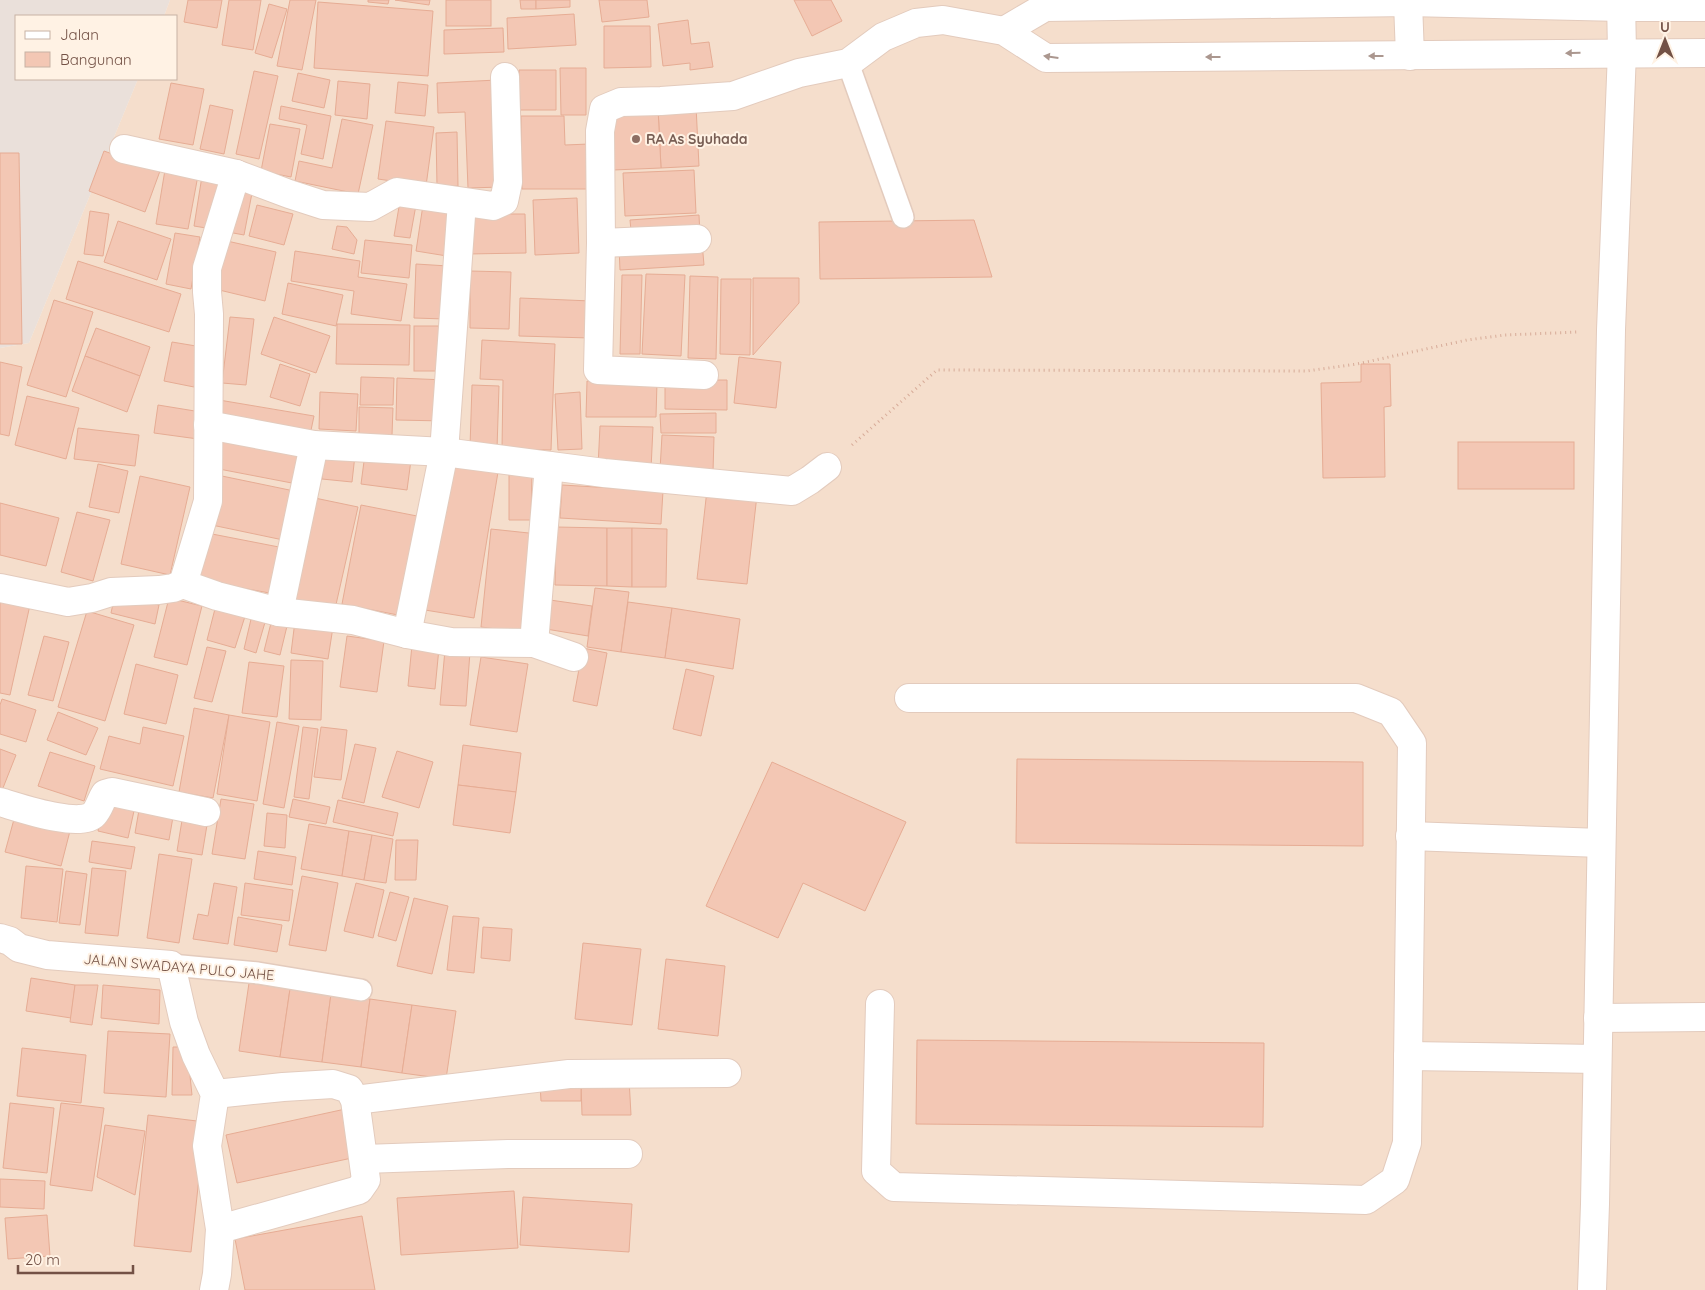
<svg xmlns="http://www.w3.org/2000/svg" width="1705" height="1290" font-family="Quicksand,sans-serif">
  <rect width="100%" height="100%" fill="#fdeedd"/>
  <path fill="#f5decc" d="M 170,0 L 1705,0 L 1705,1290 L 0,1290 L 0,348 L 29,343 L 138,79 L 176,79 L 176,16 L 164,16 Z"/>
  <path fill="#eae0da" d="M 0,0 L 170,0 L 164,16 L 16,16 L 16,79 L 138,79 L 29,343 L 0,348 Z"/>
  <g fill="#f3c7b4" stroke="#e6ac94">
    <path d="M 188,0 L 222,0 L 217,28 L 184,22 Z"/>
    <path d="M 229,0 L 261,0 L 253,50 L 222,45 Z"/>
    <path d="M 290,0 L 316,0 L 302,70 L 277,66 Z"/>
    <path d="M 368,0 L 389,0 L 388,4 L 368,2 Z"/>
    <path d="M 395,0 L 430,0 L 429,5 Z"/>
    <rect x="446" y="0" width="45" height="26"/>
    <path d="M 520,0 L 536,0 L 536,9 L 521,9 Z"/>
    <path d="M 536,0 L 570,0 L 570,7 L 536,9 Z"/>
    <path d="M 599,0 L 647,0 L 649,17 L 602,22 Z"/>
    <path d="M 794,0 L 831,0 L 842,21 L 812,36 Z"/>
    <path d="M 318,2 L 433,11 L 428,76 L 314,68 Z"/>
    <path d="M 269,4 L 287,9 L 272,58 L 255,53 Z"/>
    <path d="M 574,14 L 576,45 L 508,49 L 507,18 Z"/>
    <path d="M 688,20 L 691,44 L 709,42 L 713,67 L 690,70 L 690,63 L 663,66 L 658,24 Z"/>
    <path d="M 604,26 L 650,26 L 651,67 L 604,68 Z"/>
    <path d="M 503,28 L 504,52 L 444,54 L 444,30 Z"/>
    <path d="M 560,68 L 586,68 L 586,115 L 561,115 Z"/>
    <path d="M 519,70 L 556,70 L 556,110 L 520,110 Z"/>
    <path d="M 254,71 L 278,76 L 259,159 L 236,154 Z"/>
    <path d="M 298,73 L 330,80 L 324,108 L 292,101 Z"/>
    <path d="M 497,80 L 502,187 L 468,188 L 465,112 L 438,113 L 437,83 Z"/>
    <path d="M 338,81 L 370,84 L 367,119 L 335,115 Z"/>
    <path d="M 398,82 L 428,85 L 425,116 L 395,113 Z"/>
    <path d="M 171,83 L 204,89 L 193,145 L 159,139 Z"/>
    <path d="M 210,105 L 233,110 L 224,154 L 200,149 Z"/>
    <path d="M 281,106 L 331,116 L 323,159 L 301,154 L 307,125 L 279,119 Z"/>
    <path d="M 696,106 L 699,166 L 661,168 L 658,108 Z"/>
    <path d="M 658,108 L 661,168 L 613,170 L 611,110 Z"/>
    <path d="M 521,116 L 564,116 L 565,145 L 589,144 L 590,189 L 522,189 Z"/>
    <path d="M 342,119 L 373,125 L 358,194 L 295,181 L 299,161 L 332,168 Z"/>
    <path d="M 386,121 L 434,127 L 426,186 L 378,179 Z"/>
    <path d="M 270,124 L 300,129 L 291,177 L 261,171 Z"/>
    <path d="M 457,132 L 458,186 L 437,186 L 436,133 Z"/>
    <path d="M 104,151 L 160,171 L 145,212 L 89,191 Z"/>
    <path d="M 0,153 L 19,153 L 22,344 L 0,344 Z"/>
    <path d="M 166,164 L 199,170 L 188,229 L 156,224 Z"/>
    <path d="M 203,170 L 222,173 L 212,229 L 194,226 Z"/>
    <path d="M 694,170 L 696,213 L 625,216 L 623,173 Z"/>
    <path d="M 236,190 L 252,193 L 244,235 L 228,232 Z"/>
    <path d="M 577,198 L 579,253 L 535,255 L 533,200 Z"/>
    <path d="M 400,201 L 416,205 L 410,238 L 394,236 Z"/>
    <path d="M 257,205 L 293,214 L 284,245 L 249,236 Z"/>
    <path d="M 423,205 L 453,210 L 447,256 L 416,251 Z"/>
    <path d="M 90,211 L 109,214 L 103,256 L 84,254 Z"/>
    <path d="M 467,214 L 525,214 L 526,253 L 467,254 Z"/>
    <path d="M 699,215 L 700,236 L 632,241 L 630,220 Z"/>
    <path d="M 974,220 L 992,277 L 820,279 L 819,222 Z"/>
    <path d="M 118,221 L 171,239 L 157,280 L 104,262 Z"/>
    <path d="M 337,226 L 347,227 L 357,240 L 354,254 L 332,249 Z"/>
    <path d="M 175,233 L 200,237 L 191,289 L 166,284 Z"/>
    <path d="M 365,240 L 412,245 L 409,278 L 361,273 Z"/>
    <path d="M 227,241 L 276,252 L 265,301 L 215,289 Z"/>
    <path d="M 702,242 L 704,265 L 620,270 L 619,247 Z"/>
    <path d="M 295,251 L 360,261 L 358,277 L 407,284 L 401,321 L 351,314 L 354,291 L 291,281 Z"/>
    <path d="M 78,261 L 181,294 L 169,332 L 66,299 Z"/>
    <path d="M 416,264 L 448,266 L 445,319 L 414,318 Z"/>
    <path d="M 470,271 L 511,272 L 509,329 L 470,328 Z"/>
    <path d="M 646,274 L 685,275 L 681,356 L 642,354 Z"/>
    <path d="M 622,275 L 642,275 L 640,354 L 620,354 Z"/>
    <path d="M 690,276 L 718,277 L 716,359 L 688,358 Z"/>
    <path d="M 753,278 L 799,278 L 799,303 L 753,355 Z"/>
    <path d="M 721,279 L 751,279 L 750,355 L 720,354 Z"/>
    <path d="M 288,283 L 343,295 L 336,326 L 282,314 Z"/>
    <path d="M 520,298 L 591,301 L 590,338 L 519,336 Z"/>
    <path d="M 54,300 L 93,312 L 66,397 L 27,385 Z"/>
    <path d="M 230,317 L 254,319 L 246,385 L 222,383 Z"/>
    <path d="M 274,317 L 330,336 L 316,373 L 261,354 Z"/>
    <path d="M 337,324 L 410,325 L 409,365 L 336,364 Z"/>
    <rect x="414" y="326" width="32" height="45"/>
    <path d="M 96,328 L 150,347 L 140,376 L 85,356 Z"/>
    <path d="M 482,340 L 555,344 L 551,450 L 502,449 L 503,380 L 480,379 Z"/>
    <path d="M 172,342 L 202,347 L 194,387 L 164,381 Z"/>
    <path d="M 85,356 L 140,376 L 127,412 L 72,391 Z"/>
    <path d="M 739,357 L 781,362 L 776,408 L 734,403 Z"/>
    <path d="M 0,362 L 22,367 L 9,436 L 0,434 Z"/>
    <path d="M 280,364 L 310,374 L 300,406 L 270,397 Z"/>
    <path d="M 1361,364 L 1390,364 L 1391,406 L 1384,407 L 1385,477 L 1323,478 L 1321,383 L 1361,382 Z"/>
    <path d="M 361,377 L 394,378 L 393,405 L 360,405 Z"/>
    <path d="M 397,378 L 446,380 L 444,421 L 396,420 Z"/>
    <path d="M 665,380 L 727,380 L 727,410 L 665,409 Z"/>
    <path d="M 587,381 L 657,382 L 656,417 L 586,417 Z"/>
    <path d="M 472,385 L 499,386 L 497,449 L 470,447 Z"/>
    <path d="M 320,392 L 358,394 L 356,431 L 319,429 Z"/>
    <path d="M 580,392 L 582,449 L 558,450 L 555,394 Z"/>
    <path d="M 27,396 L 79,408 L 66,459 L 15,445 Z"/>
    <path d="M 219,400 L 314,416 L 310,435 L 215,419 Z"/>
    <path d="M 158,405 L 201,412 L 198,439 L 154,433 Z"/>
    <path d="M 359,407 L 393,408 L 392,435 L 359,434 Z"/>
    <path d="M 716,413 L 716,433 L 661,433 L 660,414 Z"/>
    <path d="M 600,426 L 653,427 L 651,469 L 598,467 Z"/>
    <path d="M 78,428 L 139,435 L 135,466 L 74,459 Z"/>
    <path d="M 662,435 L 714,437 L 713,472 L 660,470 Z"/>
    <path d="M 217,436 L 303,452 L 297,484 L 219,469 L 222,454 L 214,453 Z"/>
    <rect x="1458" y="442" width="116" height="47"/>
    <path d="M 324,451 L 355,455 L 352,482 L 322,479 Z"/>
    <path d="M 365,454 L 411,460 L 407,490 L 361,484 Z"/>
    <path d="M 450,458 L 499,466 L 474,618 L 425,610 Z"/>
    <path d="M 98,464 L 128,471 L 119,513 L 89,507 Z"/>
    <path d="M 509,471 L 532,471 L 531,520 L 509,520 Z"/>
    <path d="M 217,475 L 299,492 L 288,541 L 207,524 Z"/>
    <path d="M 140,476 L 190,487 L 170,575 L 121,564 Z"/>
    <path d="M 562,485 L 663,491 L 661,524 L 560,518 Z"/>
    <path d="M 707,490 L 757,495 L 747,584 L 697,579 Z"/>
    <path d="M 310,497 L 358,507 L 335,609 L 287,599 Z"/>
    <path d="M 0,503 L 59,518 L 46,566 L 0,555 Z"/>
    <path d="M 361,505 L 417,516 L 398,615 L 342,604 Z"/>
    <path d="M 77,512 L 110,520 L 93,581 L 61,572 Z"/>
    <path d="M 556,527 L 607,528 L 607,586 L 555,585 Z"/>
    <path d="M 607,528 L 632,528 L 632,587 L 607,586 Z"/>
    <path d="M 632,528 L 667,529 L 666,587 L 632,587 Z"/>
    <path d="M 491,529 L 538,534 L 528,633 L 481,627 Z"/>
    <path d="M 207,533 L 284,548 L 275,594 L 198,580 Z"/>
    <path d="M 595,588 L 629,592 L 621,652 L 587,647 Z"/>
    <path d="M 115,595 L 159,605 L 155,624 L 111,613 Z"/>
    <path d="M 0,598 L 30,605 L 10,695 L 0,693 Z"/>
    <path d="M 169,598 L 202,606 L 187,665 L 154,657 Z"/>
    <path d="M 550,600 L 592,606 L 588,636 L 546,629 Z"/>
    <path d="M 217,601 L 247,610 L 235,648 L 207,640 Z"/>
    <path d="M 628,602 L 672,608 L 665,658 L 621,652 Z"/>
    <path d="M 672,608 L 740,619 L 733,669 L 665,658 Z"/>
    <path d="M 87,611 L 134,625 L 105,721 L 58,707 Z"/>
    <path d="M 252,615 L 266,619 L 256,653 L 244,649 Z"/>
    <path d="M 272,619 L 288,622 L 280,655 L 264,651 Z"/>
    <path d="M 295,621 L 333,627 L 328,659 L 291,653 Z"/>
    <path d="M 44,636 L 69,642 L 53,701 L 28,695 Z"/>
    <path d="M 347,636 L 384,641 L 377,692 L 340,687 Z"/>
    <path d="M 412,645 L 439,648 L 435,689 L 408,686 Z"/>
    <path d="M 207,647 L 226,651 L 212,702 L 194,698 Z"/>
    <path d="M 583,648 L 607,653 L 597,706 L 573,701 Z"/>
    <path d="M 445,650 L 470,652 L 466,706 L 440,705 Z"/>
    <path d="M 481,657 L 528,664 L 517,732 L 470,725 Z"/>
    <path d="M 291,660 L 323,661 L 321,720 L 289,719 Z"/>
    <path d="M 249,662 L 284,666 L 277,717 L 242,713 Z"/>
    <path d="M 136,664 L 178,675 L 166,724 L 124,714 Z"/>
    <path d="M 686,669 L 714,676 L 701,736 L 673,729 Z"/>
    <path d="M 2,699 L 36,710 L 26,742 L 0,734 L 0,705 Z"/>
    <path d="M 194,708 L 229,715 L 213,798 L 179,792 Z"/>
    <path d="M 58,712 L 98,728 L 86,755 L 47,740 Z"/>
    <path d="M 229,715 L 270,722 L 257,801 L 217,794 Z"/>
    <path d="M 277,722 L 299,726 L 284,808 L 263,804 Z"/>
    <path d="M 143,727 L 184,736 L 173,786 L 100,769 L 109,736 L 140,744 Z"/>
    <path d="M 303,727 L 318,729 L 309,799 L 294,797 Z"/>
    <path d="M 321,727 L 347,730 L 341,780 L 314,777 Z"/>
    <path d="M 355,744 L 376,748 L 364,803 L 342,798 Z"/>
    <path d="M 463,745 L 521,753 L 516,792 L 458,785 Z"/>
    <path d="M 0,749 L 16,755 L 1,793 L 0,793 Z"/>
    <path d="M 397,751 L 433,762 L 419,808 L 382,797 Z"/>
    <path d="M 50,752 L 95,766 L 84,801 L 38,786 Z"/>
    <path d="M 1017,759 L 1363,762 L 1363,846 L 1016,843 Z"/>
    <path d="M 772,762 L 906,822 L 865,911 L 803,883 L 778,938 L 706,906 Z"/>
    <path d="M 458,785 L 516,792 L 510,833 L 453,825 Z"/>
    <path d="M 221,799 L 254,804 L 245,859 L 212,854 Z"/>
    <path d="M 293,799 L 330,807 L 326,824 L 289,817 Z"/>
    <path d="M 338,800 L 398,813 L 393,836 L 333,822 Z"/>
    <path d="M 104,804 L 134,811 L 128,838 L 98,831 Z"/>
    <path d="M 139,810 L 173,817 L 169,840 L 135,833 Z"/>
    <path d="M 16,812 L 71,827 L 61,866 L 5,852 Z"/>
    <path d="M 267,813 L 287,815 L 285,848 L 264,846 Z"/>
    <path d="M 183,814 L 208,819 L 202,855 L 177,851 Z"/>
    <path d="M 309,824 L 349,831 L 342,876 L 301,869 Z"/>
    <path d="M 349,831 L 372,835 L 364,880 L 342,876 Z"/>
    <path d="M 372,835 L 393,839 L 386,883 L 364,880 Z"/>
    <path d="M 396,840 L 418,840 L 416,880 L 395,880 Z"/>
    <path d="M 92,841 L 135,847 L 131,869 L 89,862 Z"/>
    <path d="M 258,851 L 296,857 L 292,885 L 254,879 Z"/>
    <path d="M 159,854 L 192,859 L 179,943 L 147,938 Z"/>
    <path d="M 26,866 L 63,869 L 57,922 L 21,918 Z"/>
    <path d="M 92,868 L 126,871 L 118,936 L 85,933 Z"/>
    <path d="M 66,871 L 87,874 L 80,925 L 59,923 Z"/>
    <path d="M 302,876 L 338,883 L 326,951 L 289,945 Z"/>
    <path d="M 214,883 L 237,887 L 228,944 L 193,939 L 198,914 L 208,916 Z"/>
    <path d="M 245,883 L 293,890 L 289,921 L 241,915 Z"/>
    <path d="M 356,883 L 384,890 L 373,938 L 344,931 Z"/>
    <path d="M 390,892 L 409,897 L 396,941 L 378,936 Z"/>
    <path d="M 414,898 L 448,906 L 432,974 L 397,966 Z"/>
    <path d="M 453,916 L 479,918 L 474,973 L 447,970 Z"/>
    <path d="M 238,917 L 282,925 L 277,952 L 234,945 Z"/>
    <path d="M 483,927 L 512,929 L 510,961 L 481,958 Z"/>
    <path d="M 583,943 L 641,949 L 632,1025 L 575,1019 Z"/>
    <path d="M 666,959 L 725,966 L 718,1036 L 658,1029 Z"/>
    <path d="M 31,978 L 75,985 L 71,1018 L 26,1011 Z"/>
    <path d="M 249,983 L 290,989 L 280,1057 L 239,1051 Z"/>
    <path d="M 75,985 L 98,985 L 92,1025 L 70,1022 Z"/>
    <path d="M 103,985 L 160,990 L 159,1024 L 101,1018 Z"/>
    <path d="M 290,989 L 331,994 L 322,1062 L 280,1057 Z"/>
    <path d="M 331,994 L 370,999 L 361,1067 L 322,1062 Z"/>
    <path d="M 370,999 L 412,1005 L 402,1073 L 361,1067 Z"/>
    <path d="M 412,1005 L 456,1011 L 446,1079 L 402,1073 Z"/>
    <path d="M 108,1031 L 170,1034 L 166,1097 L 104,1093 Z"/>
    <path d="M 917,1040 L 1264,1043 L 1263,1127 L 916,1124 Z"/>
    <path d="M 173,1047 L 187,1047 L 192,1095 L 172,1095 Z"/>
    <path d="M 22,1048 L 86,1055 L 81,1103 L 17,1096 Z"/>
    <path d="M 629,1079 L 631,1115 L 582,1115 L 581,1082 Z"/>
    <path d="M 581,1082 L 581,1101 L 541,1101 L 540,1083 Z"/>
    <path d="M 10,1103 L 54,1108 L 47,1173 L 3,1168 Z"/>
    <path d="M 61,1103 L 104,1108 L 92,1191 L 50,1185 Z"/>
    <path d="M 350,1108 L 361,1156 L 237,1183 L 226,1135 Z"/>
    <path d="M 148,1115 L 205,1122 L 191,1252 L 134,1246 Z"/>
    <path d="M 105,1125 L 145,1131 L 135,1195 L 97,1177 Z"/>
    <path d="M 0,1179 L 45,1181 L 44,1209 L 0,1207 Z"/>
    <path d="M 514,1191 L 518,1248 L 401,1255 L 397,1198 Z"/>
    <path d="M 523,1197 L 632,1204 L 629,1252 L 520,1245 Z"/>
    <path d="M 47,1215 L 50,1256 L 8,1259 L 5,1218 Z"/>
    <path d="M 362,1216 L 375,1290 L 245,1290 L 235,1239 Z"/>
  </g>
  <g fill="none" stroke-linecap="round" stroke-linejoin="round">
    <g stroke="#e3cbbd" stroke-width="24">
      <g id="lane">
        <path d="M 848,63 L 903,217"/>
        <path d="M 171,965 L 258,973 L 361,990"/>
      </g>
    </g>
    <g stroke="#e3cbbd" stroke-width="30">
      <g id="street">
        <path d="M 1408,2 L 1410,56"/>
        <path d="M 1004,31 L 1045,7 L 1408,2 L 1621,7 L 1705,7"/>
        <path d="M 124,149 L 236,174 L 289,194 L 323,205 L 370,207 L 397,192 L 493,206 L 504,201 L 508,182 L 505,77"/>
        <path d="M 601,243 L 697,239"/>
        <path d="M 704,375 L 598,370 L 601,243 L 600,131 L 604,109 L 621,102 L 661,101 L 733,96 L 799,73 L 848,63 L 883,37 L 916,23 L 943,20 L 1004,31 L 1046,58 L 1705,53"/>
        <path d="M 208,425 L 314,445 L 444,452 L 604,473 L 792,491 L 810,480 L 827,467"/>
        <path d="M 183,584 L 208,501 L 209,314 L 207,292 L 207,268 L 236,174"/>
        <path d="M 0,588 L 68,602 L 92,598 L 111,592 L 159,590 L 173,588 L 183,584 L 217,596 L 279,612 L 353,620 L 407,634 L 451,642 L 534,643 L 574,657"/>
        <path d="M 279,612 L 314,445"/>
        <path d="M 407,634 L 444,452 L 462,202"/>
        <path d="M 534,643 L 549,466"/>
        <path d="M 0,802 C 18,807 81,829 94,814 C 99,809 101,800 105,794 L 112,792 L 206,812"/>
        <path d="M 1410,836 L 1601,843"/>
        <path d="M 0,938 L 10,941 L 19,948 L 47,955 L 171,965 L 184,1022 L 196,1055 L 215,1094 L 207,1146 L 220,1229 L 217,1274 L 214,1290"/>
        <path d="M 880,1004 L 876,1171 L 894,1187 L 1366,1200 L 1395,1180 L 1407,1143 L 1412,743 L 1391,712 L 1356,698 L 909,698"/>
        <path d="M 1598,1018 L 1705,1017"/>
        <path d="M 1408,1056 L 1597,1059"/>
        <path d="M 215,1094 L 283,1087 L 333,1084 L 349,1089 L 355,1100 L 366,1180 L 359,1190 L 220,1229"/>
        <path d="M 355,1100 L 569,1074 L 727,1073"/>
        <path d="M 364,1159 L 508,1154 L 628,1154"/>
        <path d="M 1592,1290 L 1595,1204 L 1611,330 L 1622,52 L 1621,0"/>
      </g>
    </g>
    <path stroke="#d7ab98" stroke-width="3" stroke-dasharray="1 4" stroke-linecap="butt" d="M 852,445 L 937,370 L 1307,371 L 1357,364 L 1467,340 L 1505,335 L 1578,332"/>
    <use href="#lane" stroke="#fff" stroke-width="21"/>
    <use href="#street" stroke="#fff" stroke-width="28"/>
  </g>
  <defs><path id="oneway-solid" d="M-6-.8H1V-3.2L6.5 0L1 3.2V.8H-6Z" transform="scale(1.25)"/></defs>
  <g fill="#ab978f">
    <use href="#oneway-solid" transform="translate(1573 53) rotate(179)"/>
    <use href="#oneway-solid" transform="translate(1376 56) rotate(180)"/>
    <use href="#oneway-solid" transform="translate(1051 57) rotate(-172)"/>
    <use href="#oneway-solid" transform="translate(1213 57) rotate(180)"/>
  </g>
  <circle fill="#8d6e63" stroke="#fff2e4" stroke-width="2" cx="636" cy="139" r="5"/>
  <g text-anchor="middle" stroke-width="4" stroke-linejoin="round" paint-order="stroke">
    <g font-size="14" font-weight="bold" fill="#785e54" stroke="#fff2e4" text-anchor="start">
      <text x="646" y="144">RA As Syuhada</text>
    </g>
    <g font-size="14" fill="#735145" stroke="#fff2e4">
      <text transform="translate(179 967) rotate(5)" y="5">JALAN SWADAYA PULO JAHE</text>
    </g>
  </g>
  <rect x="15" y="15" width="162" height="65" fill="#fff2e4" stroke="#c7b2a4"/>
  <rect x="25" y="31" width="25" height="8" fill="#ffffff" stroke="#c7b2a4"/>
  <text x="60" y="40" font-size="15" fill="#735145">Jalan</text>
  <rect x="25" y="52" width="25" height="15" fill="#f3c7b4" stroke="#c7b2a4"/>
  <text x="60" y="65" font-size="15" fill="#735145">Bangunan</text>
  <g transform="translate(1665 40)" stroke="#fff2e4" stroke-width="4" paint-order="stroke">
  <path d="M0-4L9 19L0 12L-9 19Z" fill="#735145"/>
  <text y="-8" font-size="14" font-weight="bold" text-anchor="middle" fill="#735145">U</text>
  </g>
  <path d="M18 1265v8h115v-8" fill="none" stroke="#735145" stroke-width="2.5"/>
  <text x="25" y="1265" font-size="15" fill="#735145" stroke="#fff2e4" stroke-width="4" paint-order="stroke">20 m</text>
</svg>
